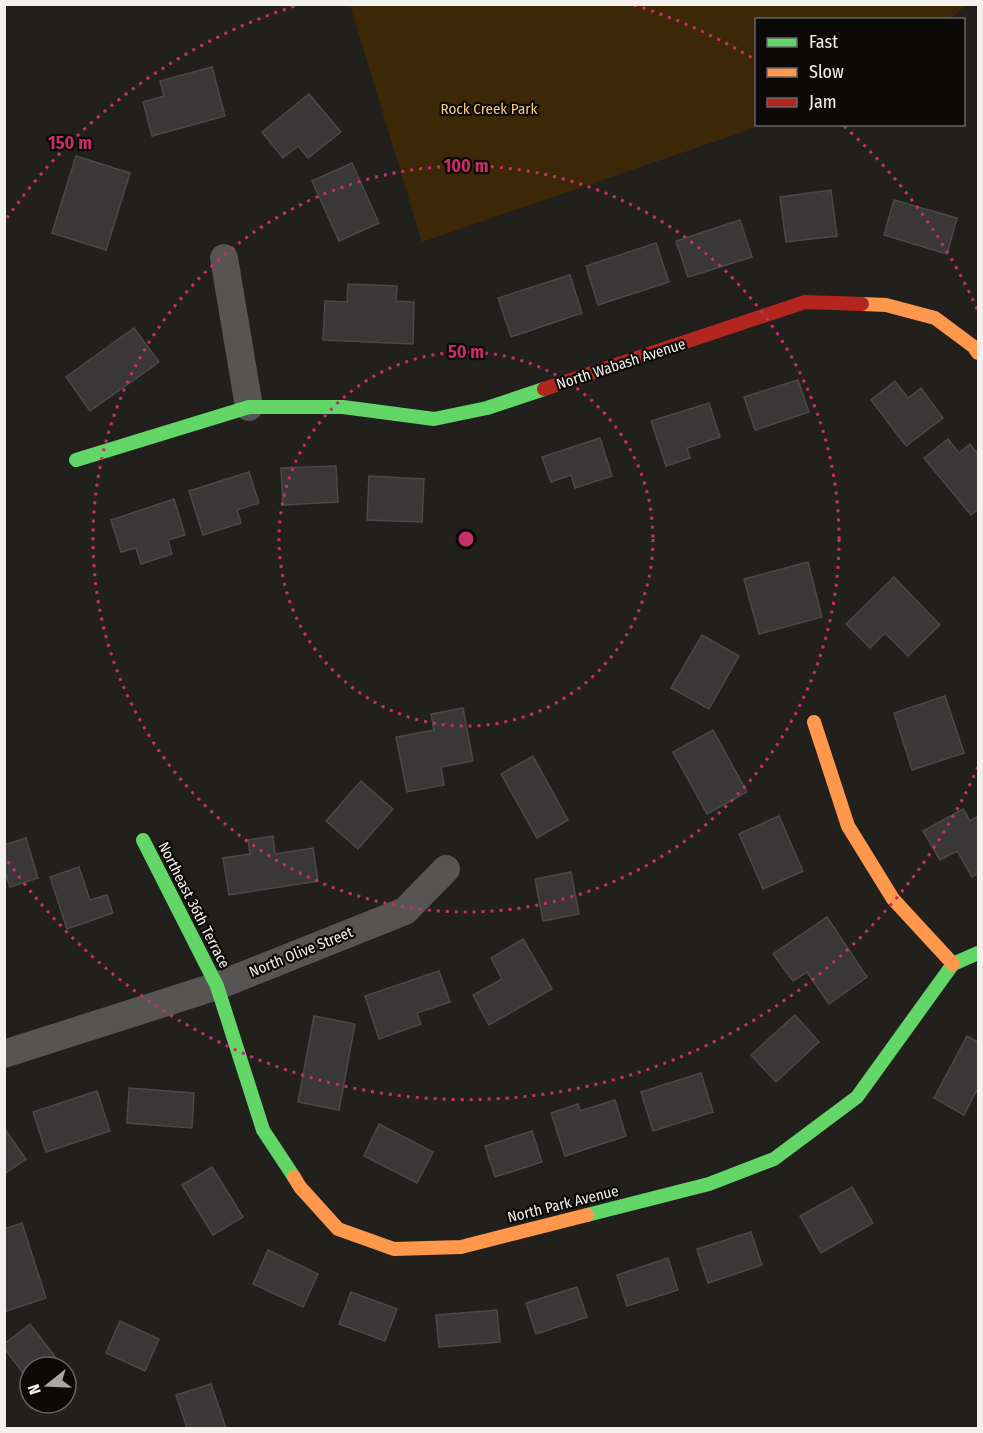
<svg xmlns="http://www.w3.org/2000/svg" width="983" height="1433" font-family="'Fira Sans Condensed',sans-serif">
  <rect width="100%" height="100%" fill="#22201d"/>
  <path fill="#3c2706" d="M 350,5 L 350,4 L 966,5 L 950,19 L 756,20 L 756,124 L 763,125 L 422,242 Z"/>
  <g fill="#393737" stroke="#4a4848" stroke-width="1.5">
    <path d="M 212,67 L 225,116 L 152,136 L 143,102 L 164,96 L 160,81 Z"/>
    <path d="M 309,94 L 341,132 L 308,158 L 298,146 L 283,158 L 262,132 Z"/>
    <path d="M 76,156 L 130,173 L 106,250 L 52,233 Z"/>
    <path d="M 352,163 L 379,223 L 339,241 L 312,181 Z"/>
    <path d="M 831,190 L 837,236 L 786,242 L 780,197 Z"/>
    <path d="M 894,200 L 957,218 L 947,254 L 884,235 Z"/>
    <path d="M 740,220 L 752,257 L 688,277 L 676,241 Z"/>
    <path d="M 656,243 L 669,282 L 598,305 L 586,266 Z"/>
    <path d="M 570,275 L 582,313 L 511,337 L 498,298 Z"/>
    <path d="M 348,284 L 397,286 L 396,301 L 414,302 L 413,344 L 323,340 L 325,301 L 347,302 Z"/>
    <path d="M 134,328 L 159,362 L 90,411 L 66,377 Z"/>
    <path d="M 798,380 L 809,412 L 755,430 L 744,397 Z"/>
    <path d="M 895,381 L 908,398 L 921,388 L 943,418 L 906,446 L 871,400 Z"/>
    <path d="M 709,403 L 720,437 L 687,448 L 690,458 L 666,466 L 651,421 Z"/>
    <path d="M 600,438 L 612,476 L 575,488 L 571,475 L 551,482 L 542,457 Z"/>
    <path d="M 948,439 L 959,453 L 970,444 L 978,454 L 978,509 L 971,515 L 924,458 Z"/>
    <path d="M 336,466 L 338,502 L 283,505 L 281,468 Z"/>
    <path d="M 249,472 L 259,503 L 237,510 L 241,523 L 203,535 L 189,491 Z"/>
    <path d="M 369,476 L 424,479 L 422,522 L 367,520 Z"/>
    <path d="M 174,499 L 185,535 L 168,540 L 172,554 L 141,564 L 136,548 L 121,552 L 111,520 Z"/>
    <path d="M 808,562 L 822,617 L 759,634 L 744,579 Z"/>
    <path d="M 894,577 L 940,625 L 908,656 L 885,633 L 870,648 L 846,624 Z"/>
    <path d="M 702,635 L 739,656 L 709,709 L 671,688 Z"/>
    <path d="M 945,696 L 964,753 L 912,770 L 894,713 Z"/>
    <path d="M 463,708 L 473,761 L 441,767 L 444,785 L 407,792 L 396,737 L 434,730 L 431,714 Z"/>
    <path d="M 713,730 L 747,792 L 707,814 L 673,752 Z"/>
    <path d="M 533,756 L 568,820 L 537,838 L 501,774 Z"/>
    <path d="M 361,781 L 393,809 L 358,849 L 326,821 Z"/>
    <path d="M 963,809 L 970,821 L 978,816 L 978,873 L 972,877 L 957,851 L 940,860 L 923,831 Z"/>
    <path d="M 779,816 L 803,871 L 763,889 L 739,834 Z"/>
    <path d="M 273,836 L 275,854 L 313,848 L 318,881 L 229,895 L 223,858 L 250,854 L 248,840 Z"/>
    <path d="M 26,838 L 38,878 L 10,887 L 4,869 L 4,845 Z"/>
    <path d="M 79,867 L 90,900 L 107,895 L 113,913 L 67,929 L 50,877 Z"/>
    <path d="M 571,872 L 579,914 L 543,921 L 535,879 Z"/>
    <path d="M 827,917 L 867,977 L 829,1004 L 807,972 L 793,981 L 773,954 Z"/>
    <path d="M 523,939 L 552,989 L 489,1025 L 473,995 L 502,979 L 491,958 Z"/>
    <path d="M 439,971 L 450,1002 L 417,1013 L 421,1024 L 379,1039 L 365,996 Z"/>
    <path d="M 795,1015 L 819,1042 L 776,1082 L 751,1055 Z"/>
    <path d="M 314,1016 L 355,1024 L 339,1110 L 298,1102 Z"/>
    <path d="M 967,1036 L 978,1042 L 978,1088 L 964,1115 L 934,1098 Z"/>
    <path d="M 701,1073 L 713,1112 L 653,1131 L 641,1092 Z"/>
    <path d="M 129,1088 L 194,1093 L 192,1128 L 127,1123 Z"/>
    <path d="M 97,1091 L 110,1131 L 46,1152 L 33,1112 Z"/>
    <path d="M 615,1100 L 626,1136 L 565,1156 L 551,1113 L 578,1104 L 580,1111 Z"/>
    <path d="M 379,1124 L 433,1152 L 417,1183 L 364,1156 Z"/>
    <path d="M 4,1128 L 26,1159 L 4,1174 Z"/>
    <path d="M 532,1131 L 542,1162 L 495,1177 L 485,1146 Z"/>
    <path d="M 212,1167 L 243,1217 L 213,1235 L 182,1185 Z"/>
    <path d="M 852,1187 L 873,1223 L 821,1253 L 800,1216 Z"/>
    <path d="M 22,1223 L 46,1298 L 4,1312 L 4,1229 Z"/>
    <path d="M 751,1232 L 762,1265 L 708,1283 L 697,1249 Z"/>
    <path d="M 268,1250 L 318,1274 L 303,1307 L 253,1284 Z"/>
    <path d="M 668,1258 L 678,1290 L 627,1306 L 617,1275 Z"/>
    <path d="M 577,1287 L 587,1317 L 536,1334 L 526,1303 Z"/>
    <path d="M 351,1292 L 397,1309 L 385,1341 L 339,1324 Z"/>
    <path d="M 497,1310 L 500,1342 L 439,1347 L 436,1315 Z"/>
    <path d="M 120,1321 L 159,1339 L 145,1371 L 106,1353 Z"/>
    <path d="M 30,1324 L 63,1367 L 30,1367 L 30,1382 L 4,1348 L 4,1344 Z"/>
    <path d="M 211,1384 L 226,1428 L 187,1428 L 176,1395 Z"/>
  </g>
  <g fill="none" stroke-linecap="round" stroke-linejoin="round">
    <g stroke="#565553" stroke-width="28">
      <path d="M 224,258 L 249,407"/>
      <path d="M 4,1054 L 217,986 L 405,911 L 446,869"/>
    </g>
    <g stroke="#63d668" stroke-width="14">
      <path d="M 76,460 L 249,407 L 343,407 L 434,419 L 487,408 L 544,389"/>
      <path d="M 143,840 L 217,986 L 263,1130 L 294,1177"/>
      <path d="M 587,1215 L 709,1184 L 774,1159 L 857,1097 L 953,964 L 978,953"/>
    </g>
    <g stroke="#ff974d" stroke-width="14">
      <path d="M 862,304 L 886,305 L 935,318 L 974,347 L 978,353"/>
      <path d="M 814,722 L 848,826 L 893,899 L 953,964"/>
      <path d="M 294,1177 L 300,1187 L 338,1229 L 394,1249 L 461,1247 L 587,1215"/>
    </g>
    <path stroke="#b3261e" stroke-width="14" d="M 544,389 L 805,302 L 862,304"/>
  </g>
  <g fill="none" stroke="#c72e6a" stroke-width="3" stroke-dasharray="3 6">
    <circle cx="466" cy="539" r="187"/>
    <circle cx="466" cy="539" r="373"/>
    <path d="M978 767A560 560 0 0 1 7 860M7 218A560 560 0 0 1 298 5M634 5A560 560 0 0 1 754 59M844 126A560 560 0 0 1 978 311"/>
  </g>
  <g text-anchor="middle" stroke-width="4.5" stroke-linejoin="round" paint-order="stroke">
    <g font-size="15" fill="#f8c789" stroke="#0b0a08">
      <text x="489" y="114">Rock Creek Park</text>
    </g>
    <g font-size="15" fill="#f3f1ee" stroke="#0b0a08">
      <text transform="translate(621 364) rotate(-18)" y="5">North Wabash Avenue</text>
      <text transform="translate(194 905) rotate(63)" y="5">Northeast 36th Terrace</text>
      <text transform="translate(301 952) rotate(-22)" y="5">North Olive Street</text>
      <text transform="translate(563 1204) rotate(-14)" y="5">North Park Avenue</text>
    </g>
  </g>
  <circle cx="466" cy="539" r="9" fill="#c72e6a" stroke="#0b0a08" stroke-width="3"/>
  <g font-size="18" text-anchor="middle" font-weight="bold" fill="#c72e6a" stroke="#0b0a08" stroke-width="4.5" stroke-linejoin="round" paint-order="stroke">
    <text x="70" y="149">150 m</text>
    <text x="466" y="172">100 m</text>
    <text x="466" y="358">50 m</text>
  </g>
  <rect width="983" height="1433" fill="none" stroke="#f3f1ee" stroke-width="12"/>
  <rect x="755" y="18" width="210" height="108" fill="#0b0a08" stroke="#686664" stroke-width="1.5"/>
  <rect x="767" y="38" width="30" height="9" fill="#63d668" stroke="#686664" stroke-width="1.5"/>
  <text x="809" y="48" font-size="18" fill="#f3f1ee">Fast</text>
  <rect x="767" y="68" width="30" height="9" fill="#ff974d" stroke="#686664" stroke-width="1.5"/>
  <text x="809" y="78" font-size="18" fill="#f3f1ee">Slow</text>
  <rect x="767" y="98" width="30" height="9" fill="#b3261e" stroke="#686664" stroke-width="1.5"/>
  <text x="809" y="108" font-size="18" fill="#f3f1ee">Jam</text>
  <g transform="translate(48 1385) rotate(252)"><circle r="28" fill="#0b0a08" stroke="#686664" stroke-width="1.5"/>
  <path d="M0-4.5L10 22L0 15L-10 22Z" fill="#aaa8a5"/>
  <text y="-9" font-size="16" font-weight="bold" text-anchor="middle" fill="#f3f1ee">N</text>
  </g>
</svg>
